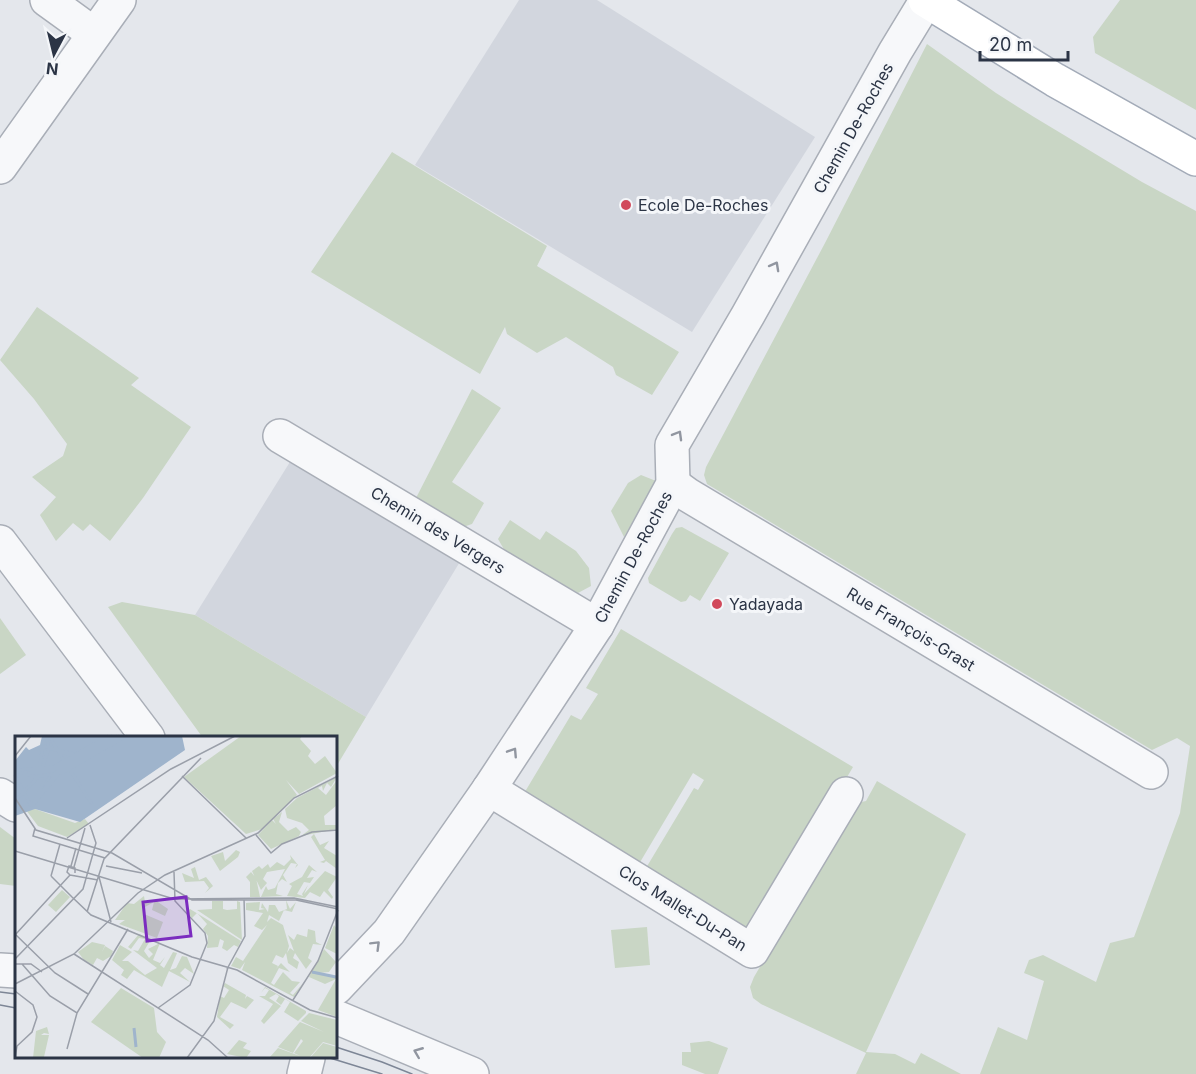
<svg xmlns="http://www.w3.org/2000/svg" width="1196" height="1074" font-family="Inter,sans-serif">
  <rect width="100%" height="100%" fill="#e4e7ec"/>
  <g fill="#d2d6de">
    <path d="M 519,0 L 597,0 L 815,137 L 692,332 L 415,165 Z"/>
    <path d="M 293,457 L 461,560 L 366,717 L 195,615 Z"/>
  </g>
  <g fill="#c9d6c5">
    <path d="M 1120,0 L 1196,0 L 1196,110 L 1095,53 L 1093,37 Z"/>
    <path d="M 927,44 L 996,93 L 1034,117 L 1142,182 L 1196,211 L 1196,1074 L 980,1074 L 998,1027 L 1027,1040 L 1044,981 L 1024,973 L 1029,960 L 1043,955 L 1096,982 L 1110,943 L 1134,937 L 1180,813 L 1190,746 L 1177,738 L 1152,750 L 707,484 L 704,475 L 706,467 L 825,243 Z"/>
    <path d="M 392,152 L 547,246 L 537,266 L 679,352 L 652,395 L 616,375 L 613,367 L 566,337 L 537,353 L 507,334 L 505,327 L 480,374 L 311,272 Z"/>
    <path d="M 37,307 L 139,378 L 131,385 L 191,427 L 143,498 L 110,541 L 90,524 L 83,531 L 73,523 L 56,541 L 40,515 L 56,497 L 32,477 L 63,456 L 67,444 L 34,399 L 0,360 Z"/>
    <path d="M 472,389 L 501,408 L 452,482 L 484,503 L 472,524 L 463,527 L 416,498 Z"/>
    <path d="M 641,475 L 656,481 L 624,537 L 611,511 L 628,483 Z"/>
    <path d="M 510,520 L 540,540 L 546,531 L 576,551 L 589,568 L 591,586 L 578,593 L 505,551 L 498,539 Z"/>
    <path d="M 682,527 L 729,553 L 700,601 L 690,595 L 686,601 L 681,602 L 649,583 L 648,578 L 672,534 L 676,528 Z"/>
    <path d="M 122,602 L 195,615 L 366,717 L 336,767 L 336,738 L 203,738 L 108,607 Z"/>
    <path d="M 0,618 L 26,655 L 0,674 Z"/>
    <path d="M 621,629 L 853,767 L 757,929 L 741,934 L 643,873 L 694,788 L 698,790 L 704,780 L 693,773 L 636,869 L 520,800 L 571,715 L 581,720 L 598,694 L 586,688 Z"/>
    <path d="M 877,781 L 966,834 L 866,1052 L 895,1054 L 915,1064 L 921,1053 L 961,1074 L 856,1074 L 866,1053 L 761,1004 L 753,998 L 750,987 L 754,977 L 857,803 L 866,801 Z"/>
    <path d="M 0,827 L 16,839 L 16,886 L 0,884 Z"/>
    <path d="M 647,927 L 650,965 L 615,968 L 611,930 Z"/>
    <path d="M 709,1041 L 728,1048 L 718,1074 L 705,1074 L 682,1065 L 682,1052 L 691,1052 L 690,1043 Z"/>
  </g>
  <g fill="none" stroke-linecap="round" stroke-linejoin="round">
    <g stroke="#a9aeb7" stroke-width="36">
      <g id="minor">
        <path d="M 47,0 L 94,34"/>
        <path d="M 0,167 L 119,0"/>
        <path d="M 280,436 L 597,625"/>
        <path d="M 673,484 L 688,495 L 1151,772"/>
        <path d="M 0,542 L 148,738"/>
        <path d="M 489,789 L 752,951 L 846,794"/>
        <path d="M 0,795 L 16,805"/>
        <path d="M 0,970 L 16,971"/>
        <path d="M 336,988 L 389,932 L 489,789 L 597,625 L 673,484 L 672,445 L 748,315 L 895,52 L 926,1"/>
        <path d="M 336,1017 L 472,1074"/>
        <path d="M 304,1074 L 308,1058"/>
      </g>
    </g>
    <g stroke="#a3abb8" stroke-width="36">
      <path id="major" d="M 925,0 L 1055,80 L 1196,159"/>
    </g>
    <use href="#minor" stroke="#f7f8fa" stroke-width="33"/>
    <use href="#major" stroke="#fff" stroke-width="33"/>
    <g stroke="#7d8696" stroke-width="1.5">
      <path d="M 0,992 L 16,994"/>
      <path d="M 0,1005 L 16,1008"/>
      <path d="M 336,1047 L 382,1062 L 412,1074"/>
      <path d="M 330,1058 L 382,1074"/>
    </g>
  </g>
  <defs><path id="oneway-chevron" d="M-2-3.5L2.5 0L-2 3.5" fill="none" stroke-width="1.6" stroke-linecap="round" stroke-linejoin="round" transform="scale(1.5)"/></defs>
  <g stroke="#9196a0">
    <use href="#oneway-chevron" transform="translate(775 266) rotate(-61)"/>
    <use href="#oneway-chevron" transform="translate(678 435) rotate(-60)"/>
    <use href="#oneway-chevron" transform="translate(513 752) rotate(-57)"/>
    <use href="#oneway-chevron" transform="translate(376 945) rotate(-45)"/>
    <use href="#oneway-chevron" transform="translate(418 1052) rotate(-158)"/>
  </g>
  <g fill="#d1495b" stroke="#f4f6f9" stroke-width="2">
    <circle cx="626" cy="205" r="6"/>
    <circle cx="717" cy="604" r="6"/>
  </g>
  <g text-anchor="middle" stroke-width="6" stroke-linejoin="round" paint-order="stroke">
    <g font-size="16" fill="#2b3445" stroke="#f4f6f9">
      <text transform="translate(853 128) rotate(-61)" y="6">Chemin De-Roches</text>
      <text transform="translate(438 530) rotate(31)" y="6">Chemin des Vergers</text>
      <text transform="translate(633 557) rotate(-62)" y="6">Chemin De-Roches</text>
      <text transform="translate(911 629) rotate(31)" y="6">Rue François-Grast</text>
      <text transform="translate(683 908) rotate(32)" y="6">Clos Mallet-Du-Pan</text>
    </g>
    <g font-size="16" fill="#2b3445" stroke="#f4f6f9" text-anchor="start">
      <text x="638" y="211">Ecole De-Roches</text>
      <text x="729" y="610">Yadayada</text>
    </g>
  </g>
  <g transform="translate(15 736)">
    <rect width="322" height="322" fill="#e4e7ec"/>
    <path d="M 226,0 L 287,0 L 285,3 L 296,15 L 293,20 L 300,28 L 310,20 L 322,37 L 284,58 L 271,44 L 282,59 L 247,93 L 231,98 L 169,41 ZM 322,41 L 316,51 L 312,47 L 308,55 L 307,50 L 303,52 L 311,59 L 322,44 L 322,69 L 309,80 L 310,89 L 322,89 L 322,93 L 286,100 L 294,94 L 287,87 L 272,82 L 270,73 L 282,62 ZM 20,73 L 60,87 L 70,83 L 74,88 L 52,101 L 23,90 L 11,74 ZM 267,76 L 264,86 L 273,95 L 281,91 L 286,96 L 284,100 L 256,113 L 243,99 L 257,84 L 261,88 L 258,83 ZM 299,98 L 305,109 L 314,105 L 309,112 L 322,120 L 322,133 L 311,125 L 309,127 L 305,126 L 310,124 L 296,101 ZM 221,114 L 225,116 L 223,121 L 205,135 L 196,120 L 208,116 L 210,125 ZM 275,119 L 283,129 L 280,132 L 282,128 L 276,127 L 268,139 L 272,146 L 267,143 L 263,147 L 261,158 L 268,160 L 246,161 L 251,150 L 253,154 L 260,152 L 270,133 L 252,136 L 248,143 L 252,147 L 246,154 L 237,135 L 244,130 L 247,133 L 253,128 L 255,132 L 262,126 L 269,130 L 276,123 ZM 294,129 L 302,136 L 300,140 L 302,136 L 297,134 L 292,142 L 299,141 L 295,147 L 289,146 L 282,158 L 288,160 L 287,158 L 293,149 L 289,158 L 310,135 L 322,141 L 313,154 L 318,161 L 322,153 L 317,163 L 309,155 L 305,161 L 295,156 L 290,162 L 272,160 L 277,150 L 274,148 L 287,141 ZM 180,131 L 184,144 L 191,141 L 198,150 L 190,157 L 194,152 L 189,145 L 170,146 L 167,137 L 179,142 L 176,133 ZM 236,136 L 241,142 L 245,161 L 235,161 L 235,146 L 231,141 ZM 47,154 L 55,161 L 41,176 L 33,169 ZM 129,160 L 130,166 L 140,164 L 153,173 L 150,180 L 137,174 L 139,166 L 130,171 L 129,178 L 148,186 L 142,202 L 104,188 L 110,184 L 100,184 L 112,167 L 119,168 ZM 271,164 L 275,173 L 281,166 L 277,176 L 269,174 L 264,185 L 254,179 L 252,186 L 256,182 L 268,189 L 274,210 L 272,217 L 275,212 L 279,215 L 273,199 L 279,204 L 282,198 L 292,201 L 293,193 L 300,195 L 301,206 L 307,209 L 298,208 L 293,222 L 297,225 L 291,233 L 280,217 L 278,222 L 284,226 L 282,233 L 273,227 L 271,217 L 268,222 L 261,219 L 257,227 L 263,230 L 261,233 L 266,227 L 275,236 L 264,232 L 256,247 L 259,249 L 268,236 L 277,245 L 285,246 L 275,257 L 278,259 L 288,247 L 279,261 L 227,234 L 230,226 L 225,233 L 216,230 L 221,221 L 228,225 L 252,189 L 247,194 L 239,190 L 248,177 L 231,174 L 231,167 L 245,166 L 244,174 L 250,173 L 246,172 L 247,167 L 253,176 L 254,169 L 260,169 L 264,176 L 272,173 ZM 197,165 L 208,165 L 208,173 L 212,174 L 222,173 L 222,165 L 225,166 L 227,204 L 182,174 L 197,173 ZM 175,173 L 193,184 L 226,205 L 223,211 L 219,209 L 212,215 L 207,212 L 209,205 L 205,203 L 203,211 L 192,212 L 193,200 L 188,193 L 192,188 L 182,177 L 177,182 L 172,176 ZM 319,189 L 322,193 L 322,218 L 310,212 ZM 124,198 L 136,203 L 129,215 L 134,222 L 138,218 L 133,213 L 145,207 L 138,224 L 145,227 L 150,221 L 145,229 L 149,232 L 158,216 L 162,217 L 155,234 L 161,232 L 167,220 L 172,221 L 179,238 L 170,232 L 165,237 L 175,246 L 154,235 L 147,251 L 119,234 L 112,243 L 106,239 L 109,234 L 97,224 L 105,209 L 117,216 L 107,225 L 113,225 L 130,239 L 142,232 L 118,214 L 123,215 L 130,203 L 124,202 L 116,213 L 113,211 ZM 77,206 L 90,209 L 87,216 L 90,210 L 98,215 L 96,220 L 88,225 L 82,222 L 78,229 L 69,224 L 63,216 ZM 309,213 L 321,226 L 314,236 L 304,237 L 322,242 L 322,281 L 303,274 L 321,243 L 310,248 L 294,241 ZM 210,247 L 231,259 L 230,263 L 232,260 L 239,264 L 231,273 L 216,266 L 205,281 L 219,289 L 215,293 L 202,281 L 205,260 L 209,262 L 214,254 L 208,250 ZM 250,251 L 291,275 L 291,277 L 283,285 L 269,276 L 275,266 L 270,263 L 266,269 L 261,265 L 264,260 L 261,258 L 254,262 L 266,270 L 249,288 L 246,285 L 258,268 L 244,260 L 250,260 L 254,254 L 250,252 L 246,257 ZM 106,252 L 139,272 L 142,296 L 151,306 L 144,322 L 128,322 L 76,286 ZM 294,277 L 322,284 L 322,310 L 308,306 L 294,322 L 254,322 L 263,312 L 285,320 L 279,317 L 288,305 L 286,303 L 278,317 L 263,311 L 285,286 L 309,296 L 286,285 ZM 32,291 L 34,298 L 29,297 L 26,299 L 34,299 L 29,321 L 18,322 L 21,295 ZM 224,304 L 232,307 L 228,312 L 236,315 L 231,322 L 212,318 ZM 308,307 L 322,311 L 322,322 L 295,322 Z" fill="#c9d6c5"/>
    <path d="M 27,0 L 167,0 L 170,14 L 65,86 L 20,73 L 0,80 L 0,25 L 11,11 L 14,14 L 25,9 Z" fill="#9fb4cc"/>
    <path fill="none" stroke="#9fb4cc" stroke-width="3" d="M 34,0 L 49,25M 29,10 L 58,20M 35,12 L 59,18M 50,29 L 102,0M 27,33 L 34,12 L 31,0M 1,34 L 38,31 L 93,0M 24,34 L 28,9M 55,34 L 77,68M 0,35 L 20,41 L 47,37 L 112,0M 16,36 L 38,33M 35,36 L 97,0M 13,37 L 43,33M 19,38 L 39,34 L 54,26M 0,39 L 16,70M 31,50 L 44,35 L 107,0M 3,62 L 24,40M 22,62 L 44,34 L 104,0M 18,67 L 32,39M 17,70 L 45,36 L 109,0M 297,236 L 321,241M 119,292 L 121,311"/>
    <path fill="none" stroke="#9a9fa9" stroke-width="1.5" d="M 0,20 L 16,0M 167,40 L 231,102M 0,62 L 21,94 L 97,117 L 177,164 L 281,164 L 323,173M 20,92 L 18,100 L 90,122M 241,99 L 256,117 L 267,108 L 297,96 L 323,94M 52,102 L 156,33 L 220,0M 0,115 L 159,163 L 279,162 L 323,171M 56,130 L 61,112M 91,130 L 127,137M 59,131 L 70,92M 55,139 L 83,144M 55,139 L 52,136 L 54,130 L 60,132 L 60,137M 36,140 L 45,108M 36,140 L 57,161M 84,141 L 96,186M 57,161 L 76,179 L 177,221 L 222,234 L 295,274 L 323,282M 72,176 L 89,123 L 186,22M 0,198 L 40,237 L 73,258M 0,199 L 55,139M 59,218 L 193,304 L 213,322M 0,223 L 68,153 L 81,107 L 75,89M 0,228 L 16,228 L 27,236M 7,228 L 35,260 L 62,277 L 113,193M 212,233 L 230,200 L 229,162M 0,248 L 59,218 L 123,157 L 150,139 L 243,97 L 279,62 L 323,40M 0,255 L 18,269 L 22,281 L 17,296 L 2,310 L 0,322M 278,264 L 303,225 L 323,174M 143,272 L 175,249 L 192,207 L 190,197 L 160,165 L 159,136M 52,313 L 62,277M 172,322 L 199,285 L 213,231"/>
    <path fill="#7b2cbf" fill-opacity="0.15" stroke="#7b2cbf" stroke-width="3" d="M 171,161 L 176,200 L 132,205 L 128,166 Z"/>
    <rect width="322" height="322" fill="none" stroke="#2b3445" stroke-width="3"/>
  </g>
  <g transform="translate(54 54) rotate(187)" stroke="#f4f6f9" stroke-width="4.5" paint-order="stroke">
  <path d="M0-4.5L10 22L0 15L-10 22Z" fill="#2b3445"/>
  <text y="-9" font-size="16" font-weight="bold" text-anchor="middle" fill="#2b3445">N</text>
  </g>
  <path d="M980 51v9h88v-9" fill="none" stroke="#2b3445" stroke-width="3"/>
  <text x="989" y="51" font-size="18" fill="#2b3445" stroke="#f4f6f9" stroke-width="4.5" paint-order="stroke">20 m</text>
</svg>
